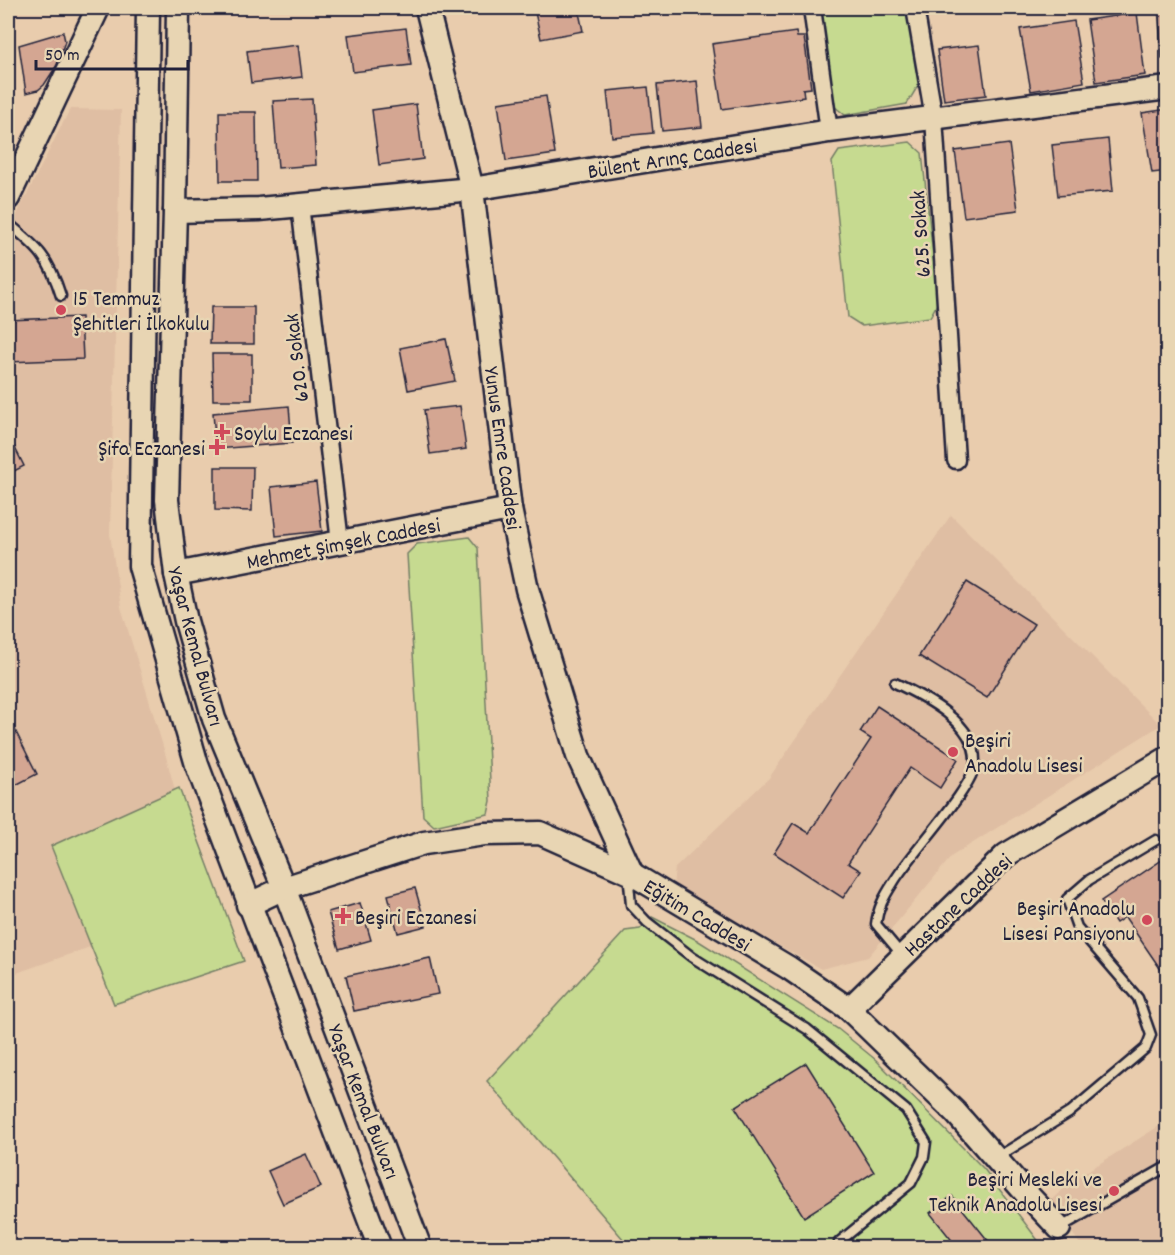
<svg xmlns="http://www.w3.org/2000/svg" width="1175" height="1255" viewBox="0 0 1175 1255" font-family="Dekko,sans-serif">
	<rect width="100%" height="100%" fill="#e9ccad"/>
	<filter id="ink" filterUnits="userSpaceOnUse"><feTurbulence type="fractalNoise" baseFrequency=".0167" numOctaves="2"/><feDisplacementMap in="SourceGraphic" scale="12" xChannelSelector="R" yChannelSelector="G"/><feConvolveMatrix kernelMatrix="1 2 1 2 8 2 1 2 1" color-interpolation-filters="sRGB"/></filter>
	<g filter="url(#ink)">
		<g fill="#dfbea3">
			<polygon points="70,109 121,110 110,534 121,607 165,753 206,906 8,976 8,232"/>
			<polygon points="951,515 1161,725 952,856 868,957 821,969 673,886 675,868 769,778"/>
			<polygon points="1167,1121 1167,1247 1082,1247 1050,1201 1072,1181"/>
		</g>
		<g fill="#c6da90" stroke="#747e66" stroke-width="1.5">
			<polygon points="819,8 909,8 919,84 907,104 845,115 834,106"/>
			<polygon points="910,142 922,153 938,302 930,317 862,326 848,317 832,162 839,151"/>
			<polygon points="469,537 478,548 491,801 488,814 434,826 423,816 407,554 417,544"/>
			<polygon points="179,788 244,961 114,1004 51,846"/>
			<polygon points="652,917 697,940 838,1029 876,1060 984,1169 1043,1247 630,1247 487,1081 625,931 640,929"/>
		</g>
		<g fill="#d4a692" stroke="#22223b" stroke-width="1.5">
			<polygon points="534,8 578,8 583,31 541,39"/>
			<polygon points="1158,8 1168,8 1168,58 1162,59"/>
			<polygon points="1137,13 1145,75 1096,82 1087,20"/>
			<polygon points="1074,21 1084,82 1031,91 1020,29"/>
			<polygon points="406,28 411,65 353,72 348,35"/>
			<polygon points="63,32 65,41 57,65 44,85 38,90 26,93 19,45"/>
			<polygon points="796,32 797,37 804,37 811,88 803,89 804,97 722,109 712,44"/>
			<polygon points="298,45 302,77 251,83 247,51"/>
			<polygon points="979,45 986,95 944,100 937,50"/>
			<polygon points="697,81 702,127 662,131 657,85"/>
			<polygon points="648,87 653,133 612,137 607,91"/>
			<polygon points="546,96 555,154 506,161 498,103"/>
			<polygon points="312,99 316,165 278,168 273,101"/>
			<polygon points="416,104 423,159 379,165 372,110"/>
			<polygon points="1168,109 1168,171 1152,173 1142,113"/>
			<polygon points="219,112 256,112 257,181 220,181"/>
			<polygon points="1108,139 1113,191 1058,196 1052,145"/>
			<polygon points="1009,144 1018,210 964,217 955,151"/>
			<polygon points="211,307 254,307 254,344 210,344"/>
			<polygon points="81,317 83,359 8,362 8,320"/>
			<polygon points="446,339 455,381 408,390 400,348"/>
			<polygon points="212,354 252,354 252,400 213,400"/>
			<polygon points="289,406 292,443 216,449 213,413"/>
			<polygon points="460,406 466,449 430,454 424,410"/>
			<polygon points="8,434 24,466 8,474"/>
			<polygon points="215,467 253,467 252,511 215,510"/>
			<polygon points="316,482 322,531 276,536 271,487"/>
			<polygon points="967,582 1034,624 987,698 919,656"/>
			<polygon points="877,706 958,759 940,788 910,768 848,863 861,871 843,898 774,853 793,823 809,833 871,739 860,732"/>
			<polygon points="8,716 37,774 8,789"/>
			<polygon points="1168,856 1168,980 1125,917 1116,923 1101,901"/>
			<polygon points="415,888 426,926 398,933 388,895"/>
			<polygon points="360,903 371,940 339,949 328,912"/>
			<polygon points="430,958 438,994 354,1011 346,976"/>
			<polygon points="806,1063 874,1172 804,1217 735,1107"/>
			<polygon points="306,1154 321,1187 283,1204 268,1171"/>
			<polygon points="952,1196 994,1248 958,1248 930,1213"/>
		</g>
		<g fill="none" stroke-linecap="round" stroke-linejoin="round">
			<defs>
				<g id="lane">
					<path d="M8,223C38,248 49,257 61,296"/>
					<path d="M895,683C925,697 977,723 975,763C974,788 909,855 893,883C884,897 878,908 876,924L902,955"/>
					<polyline points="632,875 629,883 631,905 647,922 692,957 807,1029 906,1110 926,1142 924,1157 911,1183 839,1242"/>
					<polyline points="996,1158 1069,1113 1146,1048 1151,1035 1138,998 1077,927 1067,899 1089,880 1156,840"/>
					<polyline points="1061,1227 1168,1166"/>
				</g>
				<g id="street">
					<polyline points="812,8 829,131"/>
					<polyline points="915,8 934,118 956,460"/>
					<polyline points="300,205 340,542"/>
				</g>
				<g id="secondary">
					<polyline points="148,8 140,566 197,765 380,1248"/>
					<polyline points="178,8 175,211 167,500 176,574 186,621 214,719 284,888 420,1248"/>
					<polyline points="427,8 472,189 510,509 527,589 578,756 632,874"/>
					<polyline points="8,198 98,8"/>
					<polyline points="175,211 259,209 472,189 829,131 1168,88"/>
					<polyline points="176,574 510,509"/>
					<polyline points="248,905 284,888 424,843 484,834 540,833 632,874 789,968 849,1009 955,1112 1025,1192 1059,1228"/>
					<polyline points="849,1009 1006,855 1168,758"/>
				</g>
			</defs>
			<use href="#lane" stroke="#22223b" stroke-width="13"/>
			<use href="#street" stroke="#22223b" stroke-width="21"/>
			<use href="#secondary" stroke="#22223b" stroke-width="27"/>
			<use href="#lane" stroke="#e8d5b3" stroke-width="8"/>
			<use href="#street" stroke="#e8d5b3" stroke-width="16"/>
			<use href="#secondary" stroke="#e8d5b3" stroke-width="22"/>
		</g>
	</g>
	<g fill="#d1495b" stroke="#e8d5b3" stroke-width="2">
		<circle cx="61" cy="310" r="6"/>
		<path d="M219 423h6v6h6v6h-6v6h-6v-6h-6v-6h6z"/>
		<path d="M214 438h6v6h6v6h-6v6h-6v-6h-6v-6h6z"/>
		<circle cx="953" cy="752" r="6"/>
		<path d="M340 907h6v6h6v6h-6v6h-6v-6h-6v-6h6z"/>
		<circle cx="1147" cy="920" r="6"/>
		<circle cx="1114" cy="1191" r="6"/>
	</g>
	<g text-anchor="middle" stroke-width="5" stroke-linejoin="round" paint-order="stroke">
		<g font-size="22" fill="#22223b" stroke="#e8d5b3">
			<text transform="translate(672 157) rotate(-9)" y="8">Bülent Arınç Caddesi</text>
			<text transform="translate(919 234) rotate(-94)" y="8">625. Sokak</text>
			<text transform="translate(295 358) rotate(-97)" y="8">620. Sokak</text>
			<text transform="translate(504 448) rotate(82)" y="8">Yunus Emre Caddesi</text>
			<text transform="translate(343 542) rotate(-11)" y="8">Mehmet Şimşek Caddesi</text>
			<text transform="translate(197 646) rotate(75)" y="8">Yaşar Kemal Bulvarı</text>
			<text transform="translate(957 904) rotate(-43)" y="8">Hastane Caddesi</text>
			<text transform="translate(698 914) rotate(31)" y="8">Eğitim Caddesi</text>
			<text transform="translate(365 1101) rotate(69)" y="8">Yaşar Kemal Bulvarı</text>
		</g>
		<g font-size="22" fill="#22223b" stroke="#e8d5b3" text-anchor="start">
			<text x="73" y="305">15 Temmuz<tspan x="73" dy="25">Şehitleri İlkokulu</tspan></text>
			<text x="234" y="440">Soylu Eczanesi</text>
			<text x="205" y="455" text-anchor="end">Şifa Eczanesi</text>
			<text x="965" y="747">Beşiri<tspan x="965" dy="25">Anadolu Lisesi</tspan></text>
			<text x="1135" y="915" text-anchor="end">Beşiri Anadolu<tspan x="1135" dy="25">Lisesi Pansiyonu</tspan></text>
			<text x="355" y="924">Beşiri Eczanesi</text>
			<text x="1102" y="1186" text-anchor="end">Beşiri Mesleki ve<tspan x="1102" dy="25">Teknik Anadolu Lisesi</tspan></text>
		</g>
	</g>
	<rect width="1175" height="1255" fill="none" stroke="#e8d5b3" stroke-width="30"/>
	<rect x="15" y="15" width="1145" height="1225" fill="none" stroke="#22223b" stroke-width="2" filter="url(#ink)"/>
	<path d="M36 60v9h152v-9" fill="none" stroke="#22223b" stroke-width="3"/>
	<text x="45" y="60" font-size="18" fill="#22223b" stroke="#e8d5b3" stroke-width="4.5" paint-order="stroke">50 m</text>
</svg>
